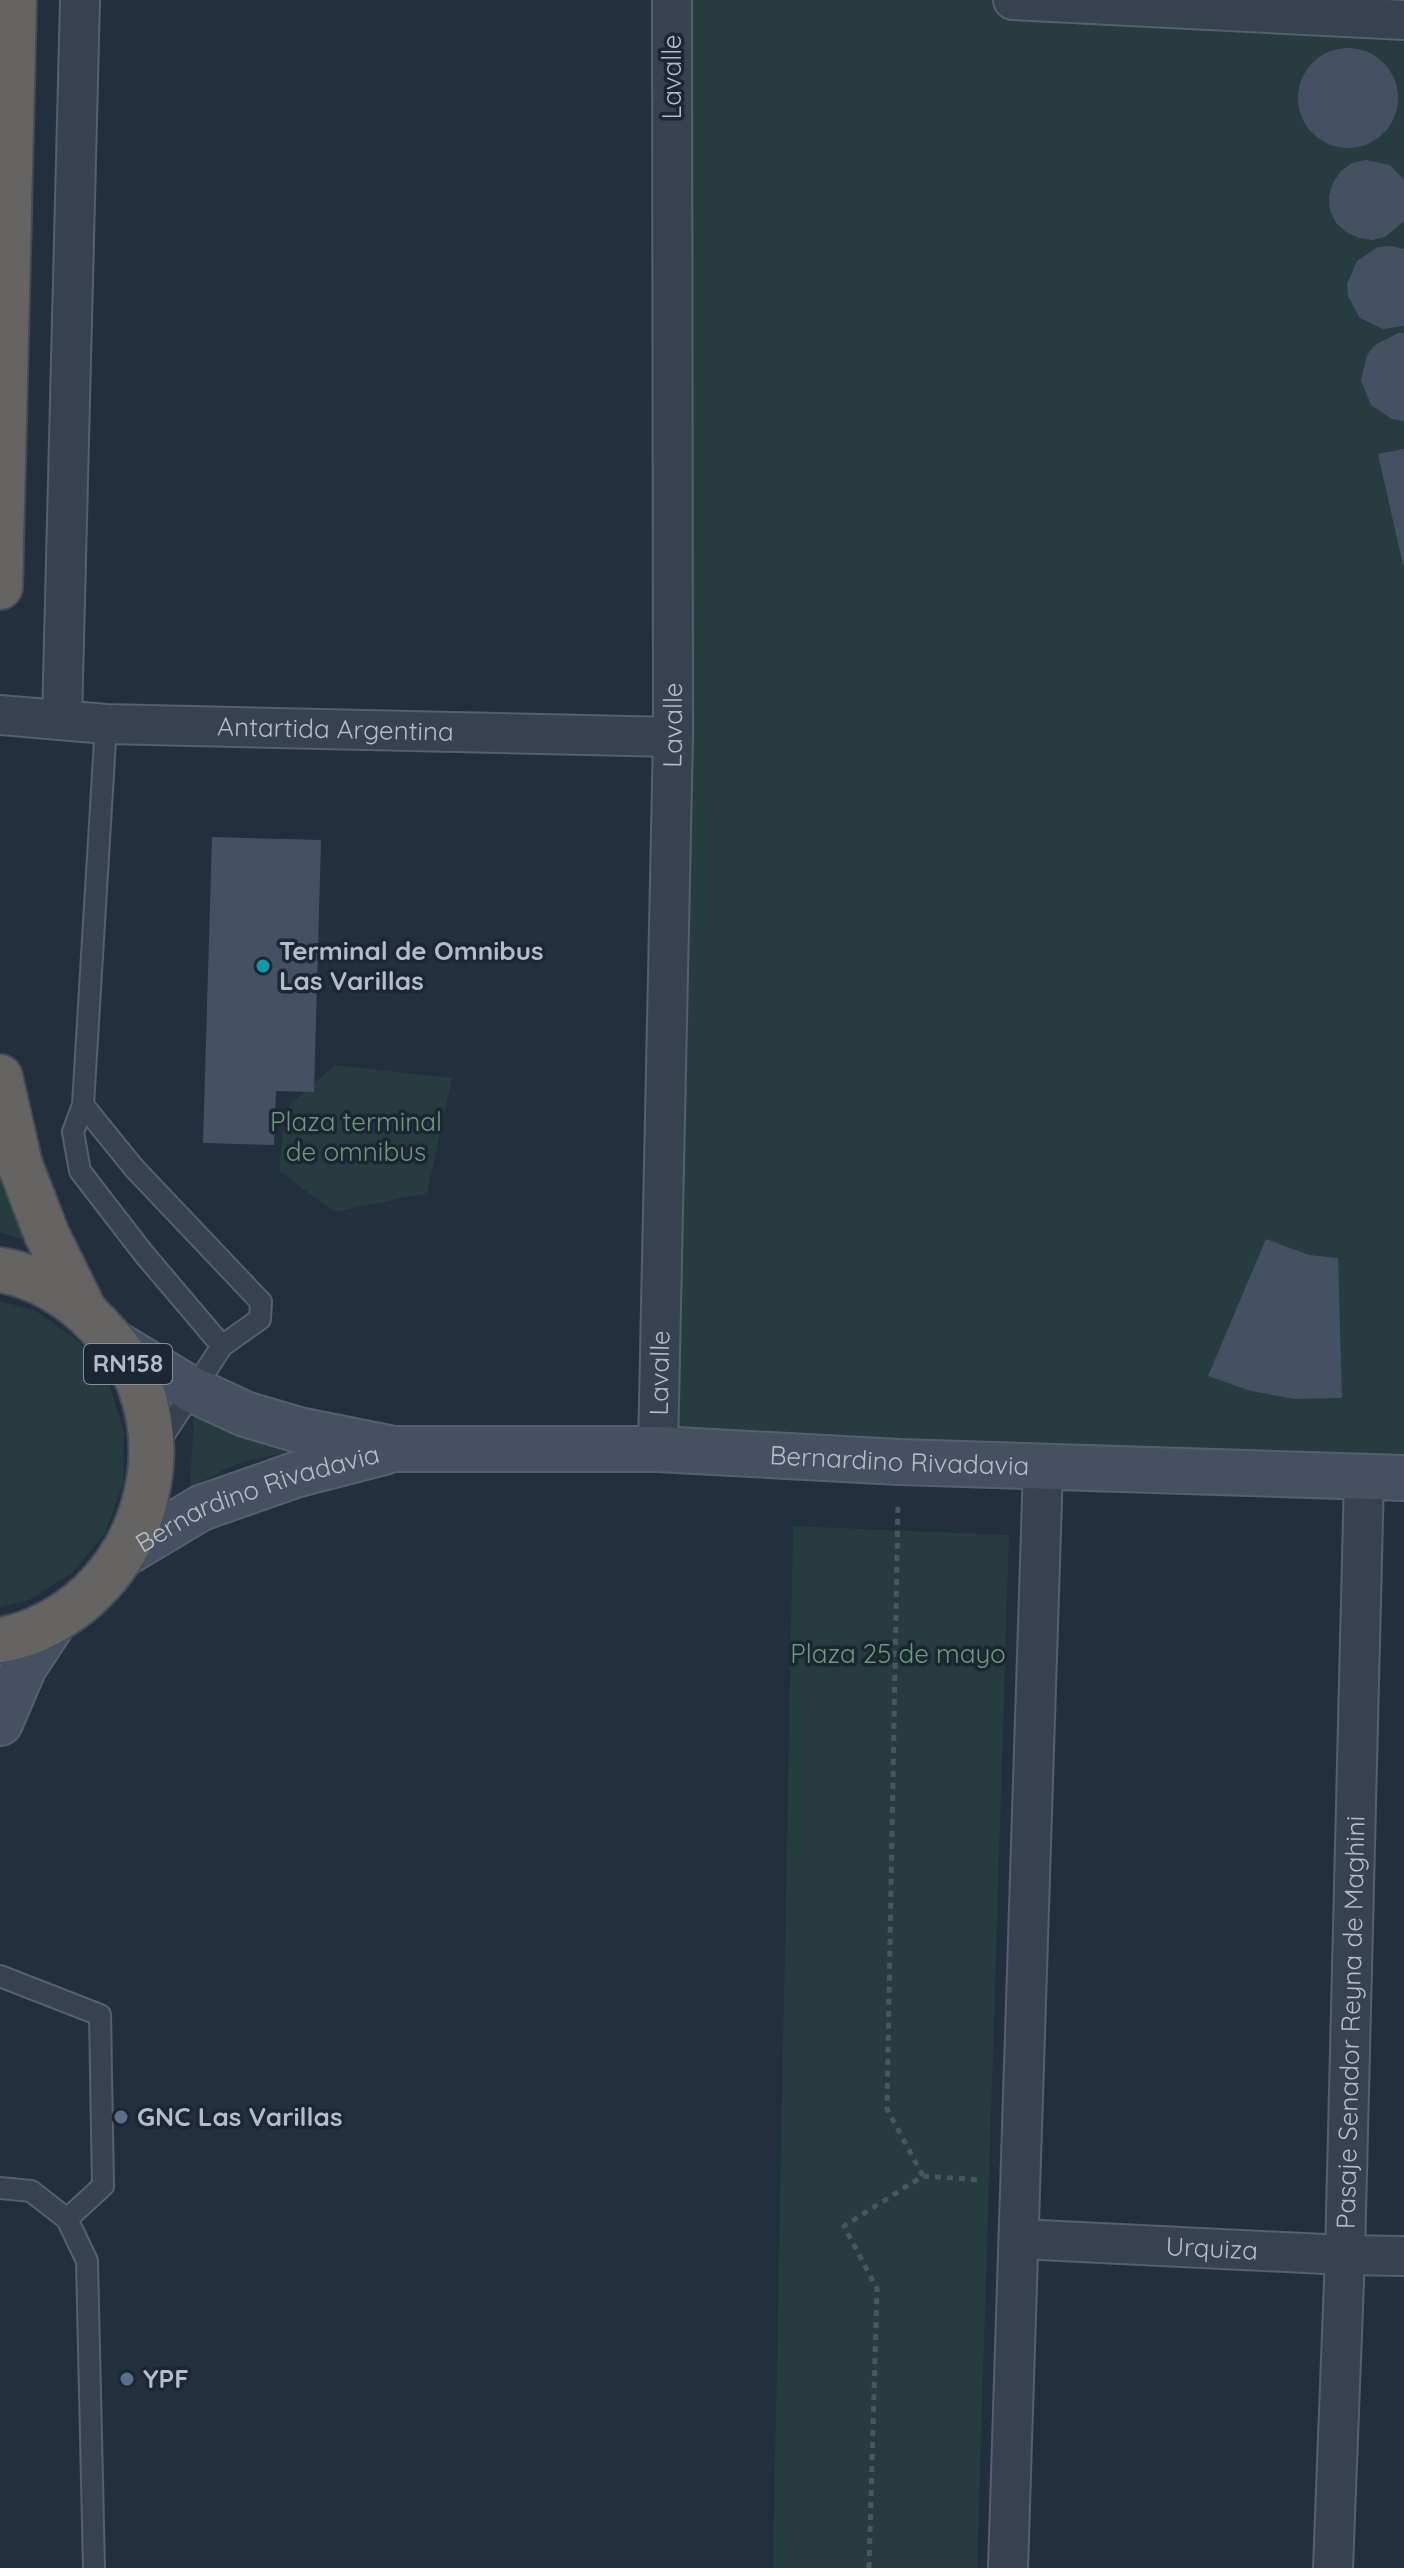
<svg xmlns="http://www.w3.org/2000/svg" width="1404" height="2568" viewBox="0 0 1404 2568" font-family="Quicksand,sans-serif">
	<rect width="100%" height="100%" fill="#242f3e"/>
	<g fill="#263c3f">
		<polygon points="672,0 1404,0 1404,1478 658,1449"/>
		<polygon points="335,1065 452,1078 427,1193 334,1212 279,1171 285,1109"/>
		<polygon points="0,1144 31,1241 0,1233"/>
		<polygon points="0,1301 36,1311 78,1341 109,1383 124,1433 123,1484 105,1533 72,1573 29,1600 0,1607"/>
		<path d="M194,1410L253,1439L294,1453C249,1457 228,1466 190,1489Z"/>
		<polygon points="793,1526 1009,1535 977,2568 773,2568"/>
	</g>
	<g fill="#455162">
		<circle cx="1348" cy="98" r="50"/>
		<polygon points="1366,160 1390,165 1404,180 1404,221 1385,237 1372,240 1359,238 1346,232 1336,223 1330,210 1329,196 1333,183 1341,171 1352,163"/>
		<polygon points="1391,246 1404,249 1404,326 1383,329 1360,318 1348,296 1347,284 1357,261 1378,247"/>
		<polygon points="1398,333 1404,333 1404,421 1392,419 1371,405 1361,380 1367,355 1375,345"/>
		<polygon points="1404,449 1404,565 1403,565 1378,454"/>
		<polygon points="212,837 321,840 314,1092 276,1091 274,1145 203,1143"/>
		<polygon points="1266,1239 1309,1255 1338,1258 1342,1398 1295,1399 1251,1391 1208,1376"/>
	</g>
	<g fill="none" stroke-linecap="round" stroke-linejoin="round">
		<defs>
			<g id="service">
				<polyline points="106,724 83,1105 73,1132 80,1171 144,1254 222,1346"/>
				<polyline points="83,1105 134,1168 261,1302 260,1319 222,1346 158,1444"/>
				<polyline points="0,1976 100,2015 103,2186 67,2219"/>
				<polyline points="0,2188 31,2191 67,2219 87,2261 94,2568"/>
			</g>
			<g id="minor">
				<polyline points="1013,0 1404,20"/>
				<path id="s1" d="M0,715L106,724L673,737"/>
				<polyline points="62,720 80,0"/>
				<path id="s2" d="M658,1449L673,737L672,0"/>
				<path id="s3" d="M1020,2239L1345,2255L1404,2256"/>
				<polyline points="1008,2568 1043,1467"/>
				<path id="s4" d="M1333,2568L1345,2255L1364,1477"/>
			</g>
			<g id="secondary">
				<path id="s5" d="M116,1344L191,1389L245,1414L299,1430L394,1449H658L899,1462L1404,1478"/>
				<path id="s6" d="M124,1554L201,1508L295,1475L384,1452"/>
				<polyline points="0,1723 24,1667 55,1620"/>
			</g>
			<g id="trunk">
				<polyline points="0,587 14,0"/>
				<polyline points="0,1077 20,1165 47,1235 84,1310"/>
				<path d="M0,1270C38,1276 73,1298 99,1326C115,1343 132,1364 140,1386C166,1458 146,1540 91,1593C67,1616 33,1635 0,1640"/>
			</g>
		</defs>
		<use href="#service" stroke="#565f6c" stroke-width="24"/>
		<use href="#minor" stroke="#565f6c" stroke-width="42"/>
		<use href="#secondary" stroke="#565f6c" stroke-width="48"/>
		<use href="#trunk" stroke="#434c59" stroke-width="48"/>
		<g stroke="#44595c" stroke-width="5" stroke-dasharray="6 6" stroke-linecap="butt">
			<polyline points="923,2176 982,2180"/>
			<polyline points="869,2568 877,2289 844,2226 923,2176 887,2109 898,1503"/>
		</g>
		<use href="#service" stroke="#38414e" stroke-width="20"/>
		<use href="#minor" stroke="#38414e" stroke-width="38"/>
		<use href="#secondary" stroke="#465061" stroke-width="44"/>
		<use href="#trunk" stroke="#656462" stroke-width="44"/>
	</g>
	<circle fill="#0f9aa8" stroke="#1d2633" stroke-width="3" cx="263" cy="966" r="8"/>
	<g fill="#5c6f8a" stroke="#1d2633" stroke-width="3">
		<circle cx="121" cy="2117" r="8"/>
		<circle cx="127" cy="2379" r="8"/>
	</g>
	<g text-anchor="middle" stroke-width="7" stroke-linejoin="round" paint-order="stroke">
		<rect fill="#1d2633" stroke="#878f9c" stroke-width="2" x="84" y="1344" width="88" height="40" rx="6"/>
		<g font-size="24" font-weight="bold" fill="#b4bcc9">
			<text x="128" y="1372">RN158</text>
		</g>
		<g font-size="26" fill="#b4bcc9" stroke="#1d2633">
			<text transform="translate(672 77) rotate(-90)" y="9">Lavalle</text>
			<text dy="9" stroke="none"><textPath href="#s2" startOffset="724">Lavalle</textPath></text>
			<text dy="9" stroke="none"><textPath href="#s1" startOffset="336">Antartida Argentina</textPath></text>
			<text dy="9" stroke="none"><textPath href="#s2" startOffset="76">Lavalle</textPath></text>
			<text dy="9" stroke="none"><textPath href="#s5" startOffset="806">Bernardino Rivadavia</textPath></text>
			<text dy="9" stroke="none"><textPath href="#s6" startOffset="146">Bernardino Rivadavia</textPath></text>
			<text dy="9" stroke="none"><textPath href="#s4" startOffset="546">Pasaje Senador Reyna de Maghini</textPath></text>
			<text dy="9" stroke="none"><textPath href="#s3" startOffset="192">Urquiza</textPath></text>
		</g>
		<g font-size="26" font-weight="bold" fill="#b4bcc9" stroke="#1d2633" text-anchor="start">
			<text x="279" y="960">Terminal de Omnibus<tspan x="279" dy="30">Las Varillas</tspan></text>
			<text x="137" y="2126">GNC Las Varillas</text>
			<text x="143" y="2388">YPF</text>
		</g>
		<g font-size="26" fill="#6b9a76" stroke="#1d2633">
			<text x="356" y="1131">Plaza terminal<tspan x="356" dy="30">de omnibus</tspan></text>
			<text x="898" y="1663">Plaza 25 de mayo</text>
		</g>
	</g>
</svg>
